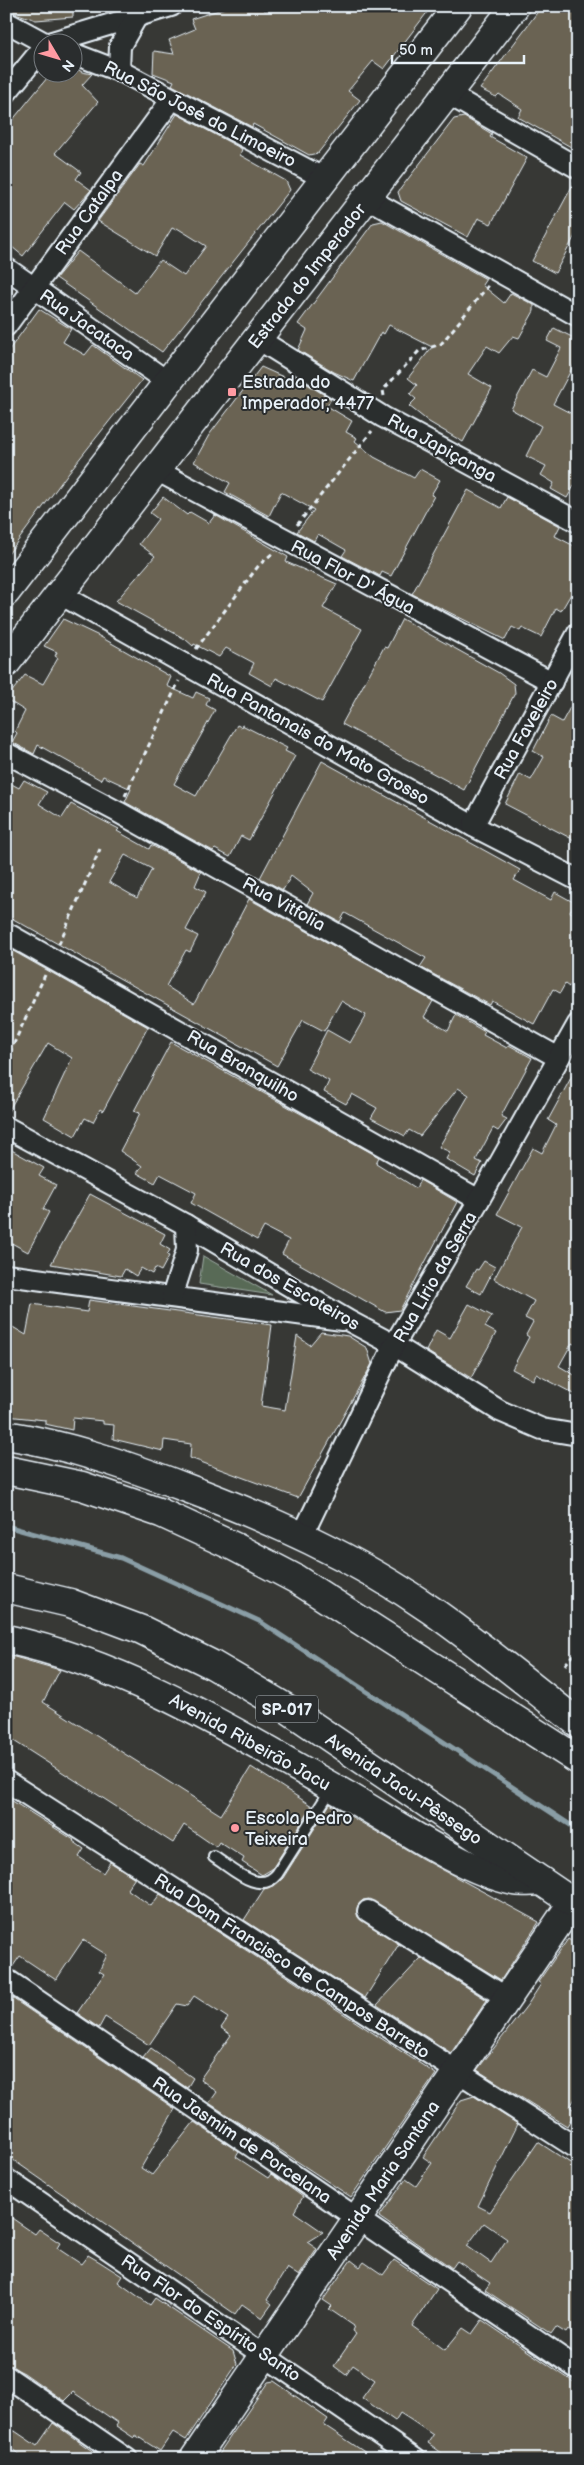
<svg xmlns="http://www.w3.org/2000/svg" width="584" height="2465" viewBox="0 0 584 2465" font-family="'Balsamiq Sans',sans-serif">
	<rect width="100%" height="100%" fill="#373835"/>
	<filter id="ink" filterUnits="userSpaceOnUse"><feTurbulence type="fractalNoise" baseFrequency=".02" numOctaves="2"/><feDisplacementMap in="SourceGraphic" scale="10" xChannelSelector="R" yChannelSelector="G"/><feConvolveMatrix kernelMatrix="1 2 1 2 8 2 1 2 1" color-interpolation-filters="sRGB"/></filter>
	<g filter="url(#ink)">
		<polygon fill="#596b56" stroke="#a0aea7" points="203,1256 272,1295 199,1284"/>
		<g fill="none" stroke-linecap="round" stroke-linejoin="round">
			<polyline stroke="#8a9ea6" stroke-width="5" points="6,1526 121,1558 259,1621 578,1830"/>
		</g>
		<g fill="#6a6352" stroke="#e8f1f8" fill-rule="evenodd">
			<polygon points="6,6 73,6 73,17 36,20 6,10"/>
			<polygon points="231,6 263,6 265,11 282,6 432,6 384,69 373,61 348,91 360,100 318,153 309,155 253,124 252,127 172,85 174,81 153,73 154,51 174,54 169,40 195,29 191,19"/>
			<polygon points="542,6 578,6 578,151 518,117 522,109 499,94 496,97 480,89"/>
			<polygon points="72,66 82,72 92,74 82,85 98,102 55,153 81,172 76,179 91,190 74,209 65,202 23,256 6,242 6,128 52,72 72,72"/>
			<polygon points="177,114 242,149 240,155 286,181 290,190 162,352 56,278 78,251 135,293 160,260 184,276 206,246 177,228 176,230 172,228 155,256 98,221 140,164 144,166"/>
			<polygon points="464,117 492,134 490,137 527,158 491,224 478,218 468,237 401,201 398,192 454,119"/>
			<polygon points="576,179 578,180 578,230 555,273 532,261"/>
			<polygon points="382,221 486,279 482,285 504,303 511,293 534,305 534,311 519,338 513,336 499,353 487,346 468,374 492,388 463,442 429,422 409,406 416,399 410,394 417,385 408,378 432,347 389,325 384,334 381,332 354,381 334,372 298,350 307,330 298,324 373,223"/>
			<polygon points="39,309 71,329 63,342 85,355 93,345 142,380 69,472 6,557 6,354"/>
			<polygon points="554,328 578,340 578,357 553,404 578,417 578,479 567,498 551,489 554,483 541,475 546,466 526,456 541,426 511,409 532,370 546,377 561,348 547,341"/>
			<polygon points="261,367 288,379 291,374 331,399 327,406 352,421 346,432 357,438 355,441 374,457 414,478 420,469 440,480 431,495 434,496 391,576 382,572 380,576 342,556 346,550 318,534 314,541 297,532 314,510 281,492 269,516 225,492 230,483 194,462 209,435"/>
			<polygon points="468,490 501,508 507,497 560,526 555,536 578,548 578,582 561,611 556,608 541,637 522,628 520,631 512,627 505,640 412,594"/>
			<polygon points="163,497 187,515 190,512 209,523 215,515 288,557 286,562 337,584 323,608 362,629 322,702 276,678 272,686 249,673 254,663 226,648 219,657 194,644 193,646 185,639 116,601 155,556 139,544 158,519 150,513"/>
			<polygon points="63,619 99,636 171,677 167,686 193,698 196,692 209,698 206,705 215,710 174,784 196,796 237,725 241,727 242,725 287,748 285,751 295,756 249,840 241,836 230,857 215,849 213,851 125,802 131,789 103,776 101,780 38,745 34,754 12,742 17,733 15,731 25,711 6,699 25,675 43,684 58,658 55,656 57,652 44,646"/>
			<polygon points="402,619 499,673 514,684 515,693 464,790 342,724 384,647 387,648"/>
			<polygon points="578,693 578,842 505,804 520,774 531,780 544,757 533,751 551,716 562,722"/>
			<polygon points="322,761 520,870 514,880 551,900 555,892 575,903 570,912 578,916 578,926 571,940 578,944 578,971 569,987 565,984 560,993 553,989 534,1024 492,1001 490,1005 420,967 426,958 345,913 340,922 307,904 313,893 291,876 283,890 260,878"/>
			<path d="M24,780L47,792L39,804L62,818L71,804L119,829L117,831L149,849L151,845L201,872L195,886L206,892L186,930L198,936L190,952L186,950L166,986L194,1004L249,899L433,1001L424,1017L448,1031L456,1015L485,1032L483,1035L507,1048L509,1045L532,1058L501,1116L507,1119L498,1131L493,1128L476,1160L482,1163L475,1176L446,1159L450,1152L439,1147L469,1095L458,1088L420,1136L409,1130L405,1136L371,1118L377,1108L352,1094L346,1104L324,1092L329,1081L307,1069L327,1030L350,1043L366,1015L341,1001L324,1031L303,1020L277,1066L6,915V781L19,788ZM125,855L152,869L137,898L109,882Z"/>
			<polygon points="6,947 148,1027 103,1111 100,1109 93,1122 85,1118 75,1136 44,1118 72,1058 48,1043 6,1115"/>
			<polygon points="171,1042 379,1157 376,1163 416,1188 420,1180 457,1202 400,1310 385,1312 282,1254 289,1240 264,1227 257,1240 191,1203 196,1193 160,1174 155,1183 137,1173 142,1166 120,1151 140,1113 134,1111"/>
			<polygon points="578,1065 578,1223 572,1235 578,1238 578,1346 572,1343 559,1366 578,1377 578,1396 536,1374 533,1380 512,1369 529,1337 526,1335 533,1322 525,1318 534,1301 494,1279 522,1227 497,1214 533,1148 542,1153 556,1125 548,1120"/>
			<polygon points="6,1147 44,1168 39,1176 56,1185 43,1209 49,1212 28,1252 6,1240"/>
			<polygon points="90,1194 165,1234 160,1244 170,1250 167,1255 169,1256 161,1271 155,1268 152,1274 141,1268 136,1276 125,1269 121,1276 51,1264"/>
			<polygon points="484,1261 495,1267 481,1294 466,1286 476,1269 478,1270"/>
			<polygon points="89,1300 272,1325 261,1406 285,1410 297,1336 310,1345 321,1332 348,1336 367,1348 372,1364 298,1498 190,1458 191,1444 164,1440 163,1451 113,1439 114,1425 103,1424 103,1421 73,1418 72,1430 45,1424 45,1420 6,1416 6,1323 26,1335 32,1304 87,1312"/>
			<polygon points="469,1304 492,1316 485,1327 496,1333 471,1378 426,1351 436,1330 450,1338"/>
			<polygon points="11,1656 60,1670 43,1702 221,1815 251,1767 312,1806 272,1869 262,1875 242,1862 244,1858 219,1842 216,1847 184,1825 173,1843 6,1736 6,1664"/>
			<polygon points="6,1797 74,1840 73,1841 84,1849 79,1857 103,1873 110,1862 135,1878 127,1889 151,1906 160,1894 436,2074 351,2197 209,2103 217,2092 200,2079 231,2035 221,2028 228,2018 194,1996 187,2006 177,2004 149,2045 105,2017 99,2028 77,2013 104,1974 99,1971 107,1955 83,1940 56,1980 20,1956 11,1969 6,1967"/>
			<polygon points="330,1804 421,1858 539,1922 501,1980 369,1899 363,1900 358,1905 358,1917 399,1944 365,1998 244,1920 264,1889 274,1886 283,1878"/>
			<polygon points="568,1939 578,1945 578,2093 570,2107 576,2111 567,2126 477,2070 528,2004 541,1984 538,1982"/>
			<polygon points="421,1958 487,2000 451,2053 377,2005"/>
			<polygon points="6,1994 175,2109 141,2168 152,2175 194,2122 239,2152 236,2157 268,2178 271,2174 303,2197 294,2212 323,2232 307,2242 317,2249 299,2276 287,2268 267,2300 272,2304 262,2318 242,2304 235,2314 6,2155"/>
			<polygon points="151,2048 193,2078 187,2088 143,2058"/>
			<path d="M474,2096L518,2124L478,2206L490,2212L538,2142L578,2168V2336L568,2330L566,2333L556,2327L551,2334L485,2290L490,2283L457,2261L452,2268L379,2217L406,2179L416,2186L432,2163L423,2157L461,2100ZM484,2223L507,2239L491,2263L467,2246Z"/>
			<polygon points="6,2214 35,2234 39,2229 60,2243 57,2248 81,2264 88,2255 100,2262 122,2276 118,2282 150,2305 155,2298 233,2351 237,2364 186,2440 173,2432 160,2451 135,2435 134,2438 116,2426 118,2423 73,2392 64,2401 24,2373 6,2364"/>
			<polygon points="351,2260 360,2267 364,2262 383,2275 394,2260 437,2289 412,2326 445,2350 463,2328 472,2334 482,2320 578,2385 578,2459 450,2459 428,2443 433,2435 411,2420 400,2413 395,2421 362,2398 375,2380 353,2365 346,2375 334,2366 356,2334 352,2331 354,2326 329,2309 332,2306 323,2300"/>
			<polygon points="274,2381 328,2419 324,2425 375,2459 215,2459 268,2382"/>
			<polygon points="53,2423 85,2446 104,2459 26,2459 6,2445 6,2425 37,2446"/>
		</g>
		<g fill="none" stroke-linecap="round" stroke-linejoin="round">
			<defs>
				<path id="lane" d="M214,1857C232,1868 259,1896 277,1874L332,1788"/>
				<g id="street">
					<polyline points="6,22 43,42"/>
					<polyline points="52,42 171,6"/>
					<polyline points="72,53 124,73 325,179"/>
					<polyline points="119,71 120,46 137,16"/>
					<polyline points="6,93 42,49"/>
					<polyline points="448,94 578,168"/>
					<polyline points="367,198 578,316"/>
					<polyline points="6,268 168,382"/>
					<polyline points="6,326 172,99"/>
					<polyline points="258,339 383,417 578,522"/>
					<polyline points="156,470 552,682"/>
					<polyline points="60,594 473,826 578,880"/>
					<polyline points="6,753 118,812 559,1058"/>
					<polyline points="473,826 578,633"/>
					<polyline points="6,933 479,1200"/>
					<polyline points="6,1127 186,1225 349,1321 394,1345 500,1411 542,1429 578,1435"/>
					<polyline points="6,1275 342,1320"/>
					<polyline points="172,1297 187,1250 186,1225"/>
					<polyline points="302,1536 394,1345 479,1200 578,1024"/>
					<polyline points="6,1781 578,2149"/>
					<polyline points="368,1911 507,1998"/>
					<polyline points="6,1979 578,2369"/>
					<polyline points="6,2179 415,2459"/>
					<polyline points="6,2376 127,2459"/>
				</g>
				<g id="secondary">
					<polyline points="6,592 458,6"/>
					<polyline points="6,663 515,6"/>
					<path d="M6,1435C68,1445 126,1465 184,1487C270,1519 355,1557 431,1610C481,1645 529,1685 578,1723"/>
					<path d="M6,1639C129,1665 238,1734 346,1795C394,1822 461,1870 514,1881C523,1883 532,1881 541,1881"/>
					<polyline points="194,2459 572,1903"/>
				</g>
				<g id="highway">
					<polyline points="6,1470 82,1486 161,1513 235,1547 296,1579 578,1760"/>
					<polyline points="6,1588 70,1603 142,1630 213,1665 288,1709 578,1906"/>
				</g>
			</defs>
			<use href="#lane" stroke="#e8f1f8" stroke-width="14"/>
			<use href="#street" stroke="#e8f1f8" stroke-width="24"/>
			<use href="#secondary" stroke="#e8f1f8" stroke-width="31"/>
			<use href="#highway" stroke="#e8f1f8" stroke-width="31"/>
			<g stroke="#e8f1f8" stroke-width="3" stroke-dasharray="5 4" stroke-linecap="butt">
				<polyline points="384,396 383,390 419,351 441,344 488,286"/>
				<polyline points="297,525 372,431"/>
				<polyline points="196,649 259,565 273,553"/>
				<polyline points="125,796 179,681"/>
				<polyline points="59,944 100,849"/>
				<polyline points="6,1061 45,975"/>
				<polyline points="565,1665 578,1648"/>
			</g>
			<use href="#lane" stroke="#2a2d2e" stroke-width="10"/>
			<use href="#street" stroke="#2a2d2e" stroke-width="20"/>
			<use href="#secondary" stroke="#2a2d2e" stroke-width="28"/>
			<use href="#highway" stroke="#2a2d2e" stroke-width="28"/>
		</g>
	</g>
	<g fill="#ff9aa2" stroke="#2a2d2e" stroke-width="2">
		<rect x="227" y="387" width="10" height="10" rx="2.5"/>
		<circle cx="235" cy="1828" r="5"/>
	</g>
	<g text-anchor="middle" stroke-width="4" stroke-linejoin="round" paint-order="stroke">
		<rect fill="#2a2d2e" stroke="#afb6bb" stroke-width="1" x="256" y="1695.5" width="62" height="27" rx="4"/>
		<g font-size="16" font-weight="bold" fill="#e8f1f8">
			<text x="287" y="1715">SP-017</text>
		</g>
		<g font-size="18" fill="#e8f1f8" stroke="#2a2d2e">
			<text transform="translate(200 114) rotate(27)" y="6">Rua São José do Limoeiro</text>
			<text transform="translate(89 212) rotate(-54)" y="6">Rua Catalpa</text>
			<text transform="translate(307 276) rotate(-52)" y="6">Estrada do Imperador</text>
			<text transform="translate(87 325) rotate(35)" y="6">Rua Jacataca</text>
			<text transform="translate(442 448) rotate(29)" y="6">Rua Japiçanga</text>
			<text transform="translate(353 577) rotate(28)" y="6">Rua Flor D' Água</text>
			<text transform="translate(526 729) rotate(-61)" y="6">Rua Faveleiro</text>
			<text transform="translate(318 739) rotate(29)" y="6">Rua Pantanais do Mato Grosso</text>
			<text transform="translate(284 904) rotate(29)" y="6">Rua Vitfolia</text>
			<text transform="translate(243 1066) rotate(30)" y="6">Rua Branquilho</text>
			<text transform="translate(435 1277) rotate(-60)" y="6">Rua Lírio da Serra</text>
			<text transform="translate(290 1286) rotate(30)" y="6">Rua dos Escoteiros</text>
			<text transform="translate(250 1742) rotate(29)" y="6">Avenida Ribeirão Jacu</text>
			<text transform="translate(404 1789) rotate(34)" y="6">Avenida Jacu-Pêssego</text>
			<text transform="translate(292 1966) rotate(33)" y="6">Rua Dom Francisco de Campos Barreto</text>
			<text transform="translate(242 2140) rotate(34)" y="6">Rua Jasmim de Porcelana</text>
			<text transform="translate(383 2180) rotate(-56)" y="6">Avenida Maria Santana</text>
			<text transform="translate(211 2318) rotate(34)" y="6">Rua Flor do Espírito Santo</text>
		</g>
		<g font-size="18" fill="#e8f1f8" stroke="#2a2d2e" text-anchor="start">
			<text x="242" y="388">Estrada do<tspan x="242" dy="21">Imperador, 4477</tspan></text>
			<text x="245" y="1824">Escola Pedro<tspan x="245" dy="21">Teixeira</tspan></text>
		</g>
	</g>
	<rect width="584" height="2465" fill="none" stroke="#2a2d2e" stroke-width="25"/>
	<rect x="12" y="12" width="559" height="2440" fill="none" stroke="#e8f1f8" stroke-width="2" filter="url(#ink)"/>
	<g transform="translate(58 58) rotate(128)"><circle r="24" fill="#2a2d2e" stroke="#767b7f"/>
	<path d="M0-4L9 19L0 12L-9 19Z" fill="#ff9aa2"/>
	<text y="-8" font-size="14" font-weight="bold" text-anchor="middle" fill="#e8f1f8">N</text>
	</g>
	<path d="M392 55v8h132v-8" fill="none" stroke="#e8f1f8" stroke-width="2.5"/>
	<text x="399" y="55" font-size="15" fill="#e8f1f8" stroke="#2a2d2e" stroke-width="4" paint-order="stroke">50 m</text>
</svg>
